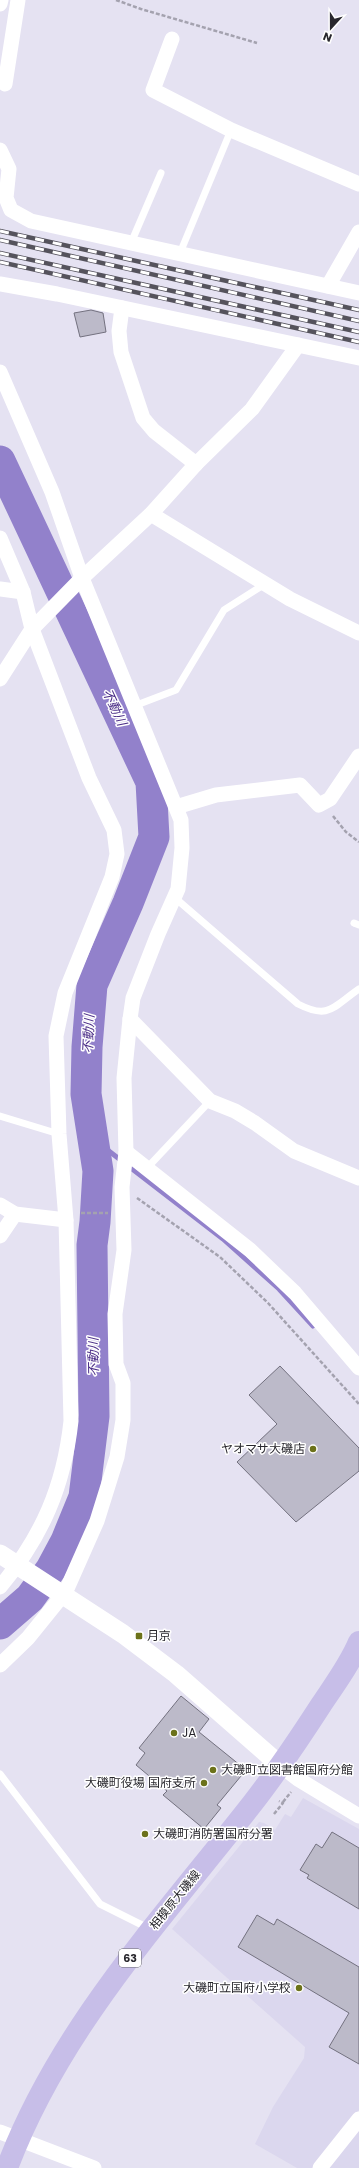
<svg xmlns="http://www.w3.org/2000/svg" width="359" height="2168" viewBox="0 0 359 2168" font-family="Poppins,'Noto Sans JP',sans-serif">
	<rect width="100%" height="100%" fill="#e5e2f2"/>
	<g fill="#dbd7ee">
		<polygon points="303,1798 359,1829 359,2110 315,2168 297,2168 255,2144 273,2107 304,2058 305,2047 172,1929 259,1822 264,1823 275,1830 285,1814 291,1817"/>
		<polygon points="359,2127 359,2168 327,2168"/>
	</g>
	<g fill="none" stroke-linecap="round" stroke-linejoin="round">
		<polyline stroke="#9281cb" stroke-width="5" points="92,1138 223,1239 279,1289 313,1326"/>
		<polyline stroke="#9281cb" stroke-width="31" points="0,461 151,782 154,837 128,903 92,985 87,1047 86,1094 98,1171 95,1222 92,1245 94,1416 84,1497 66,1541 51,1569 30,1598 0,1624"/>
	</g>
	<g fill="#bcbac9" stroke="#73717f">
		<polygon points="91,310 103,313 106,332 80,337 74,313"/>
		<polygon points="280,1366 359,1448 359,1471 296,1522 237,1462 277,1424 249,1395"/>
		<polygon points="181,1696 209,1719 199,1732 246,1770 217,1805 221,1808 204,1829 163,1795 167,1791 136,1765 145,1753 139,1748"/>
		<polygon points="332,1832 359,1848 359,1909 307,1878 309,1875 300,1870 316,1844 322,1848"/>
		<polygon points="257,1915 274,1925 277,1919 359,1967 359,2064 329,2047 349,2013 238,1947"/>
	</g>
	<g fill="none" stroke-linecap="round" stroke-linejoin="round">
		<g stroke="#a4a2af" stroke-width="2.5" stroke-dasharray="4 2" stroke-linecap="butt">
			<polyline points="116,0 141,9 257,43"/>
			<polyline points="333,816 346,832 359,842"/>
			<polyline points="137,1198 220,1257 268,1303 359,1404"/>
			<polyline points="81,1213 108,1213"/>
			<polyline points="283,1802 291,1792"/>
			<polyline points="274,1814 283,1803 279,1801"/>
		</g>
		<g stroke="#fff" stroke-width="7">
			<polyline points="131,243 161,173"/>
			<polyline points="180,253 231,130"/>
			<polyline points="134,706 176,690 224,610 265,584"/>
			<path d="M174,897L298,1004C329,1020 333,1007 359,989"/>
			<polyline points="354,923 359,925"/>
			<polyline points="0,1116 59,1134"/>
			<polyline points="147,1168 210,1101"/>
			<polyline points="0,1774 100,1904 150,1929"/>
		</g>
		<g stroke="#fff" stroke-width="15">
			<polyline points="0,4 1,0"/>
			<polyline points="172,39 153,90 231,130 359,184"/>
			<polyline points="5,84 18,0"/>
			<polyline points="0,150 9,169 6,198 11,210 31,221 359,293"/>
			<polyline points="0,284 57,294 359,358"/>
			<polyline points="328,286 359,232"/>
			<polyline points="122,308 119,331 121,352 143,418 154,431 196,464"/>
			<polyline points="0,372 52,492 82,578 181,820 182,848 178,889 158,934 133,998 130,1019 210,1101 235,1111 255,1123 294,1151 359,1178"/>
			<polyline points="151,514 290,599 359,633"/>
			<path d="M0,538L23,592L32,629L89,778L114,830L117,854L112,877L65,993L56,1036L59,1134L66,1220L71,1421C64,1486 42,1537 0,1587"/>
			<polyline points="0,589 23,592"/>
			<polyline points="0,679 32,629 82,578 151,514 196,464 252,409 298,345"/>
			<polyline points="176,807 216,795 300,785 319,805 330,799 359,756"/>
			<polyline points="126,1152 124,1078 130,1019"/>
			<polyline points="0,1205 15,1214 66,1220"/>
			<polyline points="0,1236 15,1214"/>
			<polyline points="0,1665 28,1638 66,1591 97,1521 117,1457 123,1420 123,1383 116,1364 115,1314 124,1250 122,1187 126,1152 250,1250 295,1293 359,1368"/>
			<polyline points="281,1766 298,1779 359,1816"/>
			<polyline points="0,2132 94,2168"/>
			<polyline points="320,2168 359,2119"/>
		</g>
		<polyline stroke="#fff" stroke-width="19" points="0,1554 123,1634 176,1674 281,1766"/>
		<path stroke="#c7bee8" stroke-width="22" d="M7,2168C59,2029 162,1919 252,1804C277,1772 299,1739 321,1705C335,1684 350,1664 359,1642"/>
		<defs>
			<g id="rail">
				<polyline points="0,231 359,310"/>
				<polyline points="0,240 359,321"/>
				<polyline points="0,253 359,332"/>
				<polyline points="0,262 359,342"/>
			</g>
		</defs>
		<use href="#rail" stroke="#55535c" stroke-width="4.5"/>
		<use href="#rail" stroke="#fff" stroke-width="3" stroke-dasharray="9" stroke-linecap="butt"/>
	</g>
	<g fill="#6c721a" stroke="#fff" stroke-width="1.5">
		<circle cx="313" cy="1449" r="4"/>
		<rect x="135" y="1632" width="8" height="8" rx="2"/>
		<circle cx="174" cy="1733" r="4"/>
		<circle cx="213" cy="1770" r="4"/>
		<circle cx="204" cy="1783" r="4"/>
		<circle cx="145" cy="1834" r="4"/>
		<circle cx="299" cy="1988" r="4"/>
	</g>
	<g text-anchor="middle" stroke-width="3" stroke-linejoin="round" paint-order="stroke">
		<rect fill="#fff" stroke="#68686c" stroke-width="1" x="119" y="1949" width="22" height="18" rx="3"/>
		<g font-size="11" font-weight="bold" fill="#28272d">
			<text x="130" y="1962">63</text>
		</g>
		<g font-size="12" fill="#28272d" stroke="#fff" text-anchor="start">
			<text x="305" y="1453" text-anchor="end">ヤオマサ大磯店</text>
			<text x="147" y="1640">月京</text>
			<text x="182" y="1737">JA</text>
			<text x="221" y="1774">大磯町立図書館国府分館</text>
			<text x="196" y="1787" text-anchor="end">大磯町役場 国府支所</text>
			<text x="153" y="1838">大磯町消防署国府分署</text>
			<text x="291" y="1992" text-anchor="end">大磯町立国府小学校</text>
		</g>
		<g font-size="12" fill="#28272d" stroke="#fff">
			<text transform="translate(175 1900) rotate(-51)" y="4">相模原大磯線</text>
		</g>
		<g font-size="13" font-style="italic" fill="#4c2f88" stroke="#fff">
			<text transform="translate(115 707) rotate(65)" y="5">不動川</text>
			<text transform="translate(88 1034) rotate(-87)" y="5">不動川</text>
			<text transform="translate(93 1357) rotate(-91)" y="5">不動川</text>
		</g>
	</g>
	<g transform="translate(331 28) rotate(201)" stroke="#ffffff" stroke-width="3" paint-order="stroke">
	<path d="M0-3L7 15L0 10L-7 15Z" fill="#28272d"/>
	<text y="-6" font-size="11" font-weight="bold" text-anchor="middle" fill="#28272d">N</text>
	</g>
</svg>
